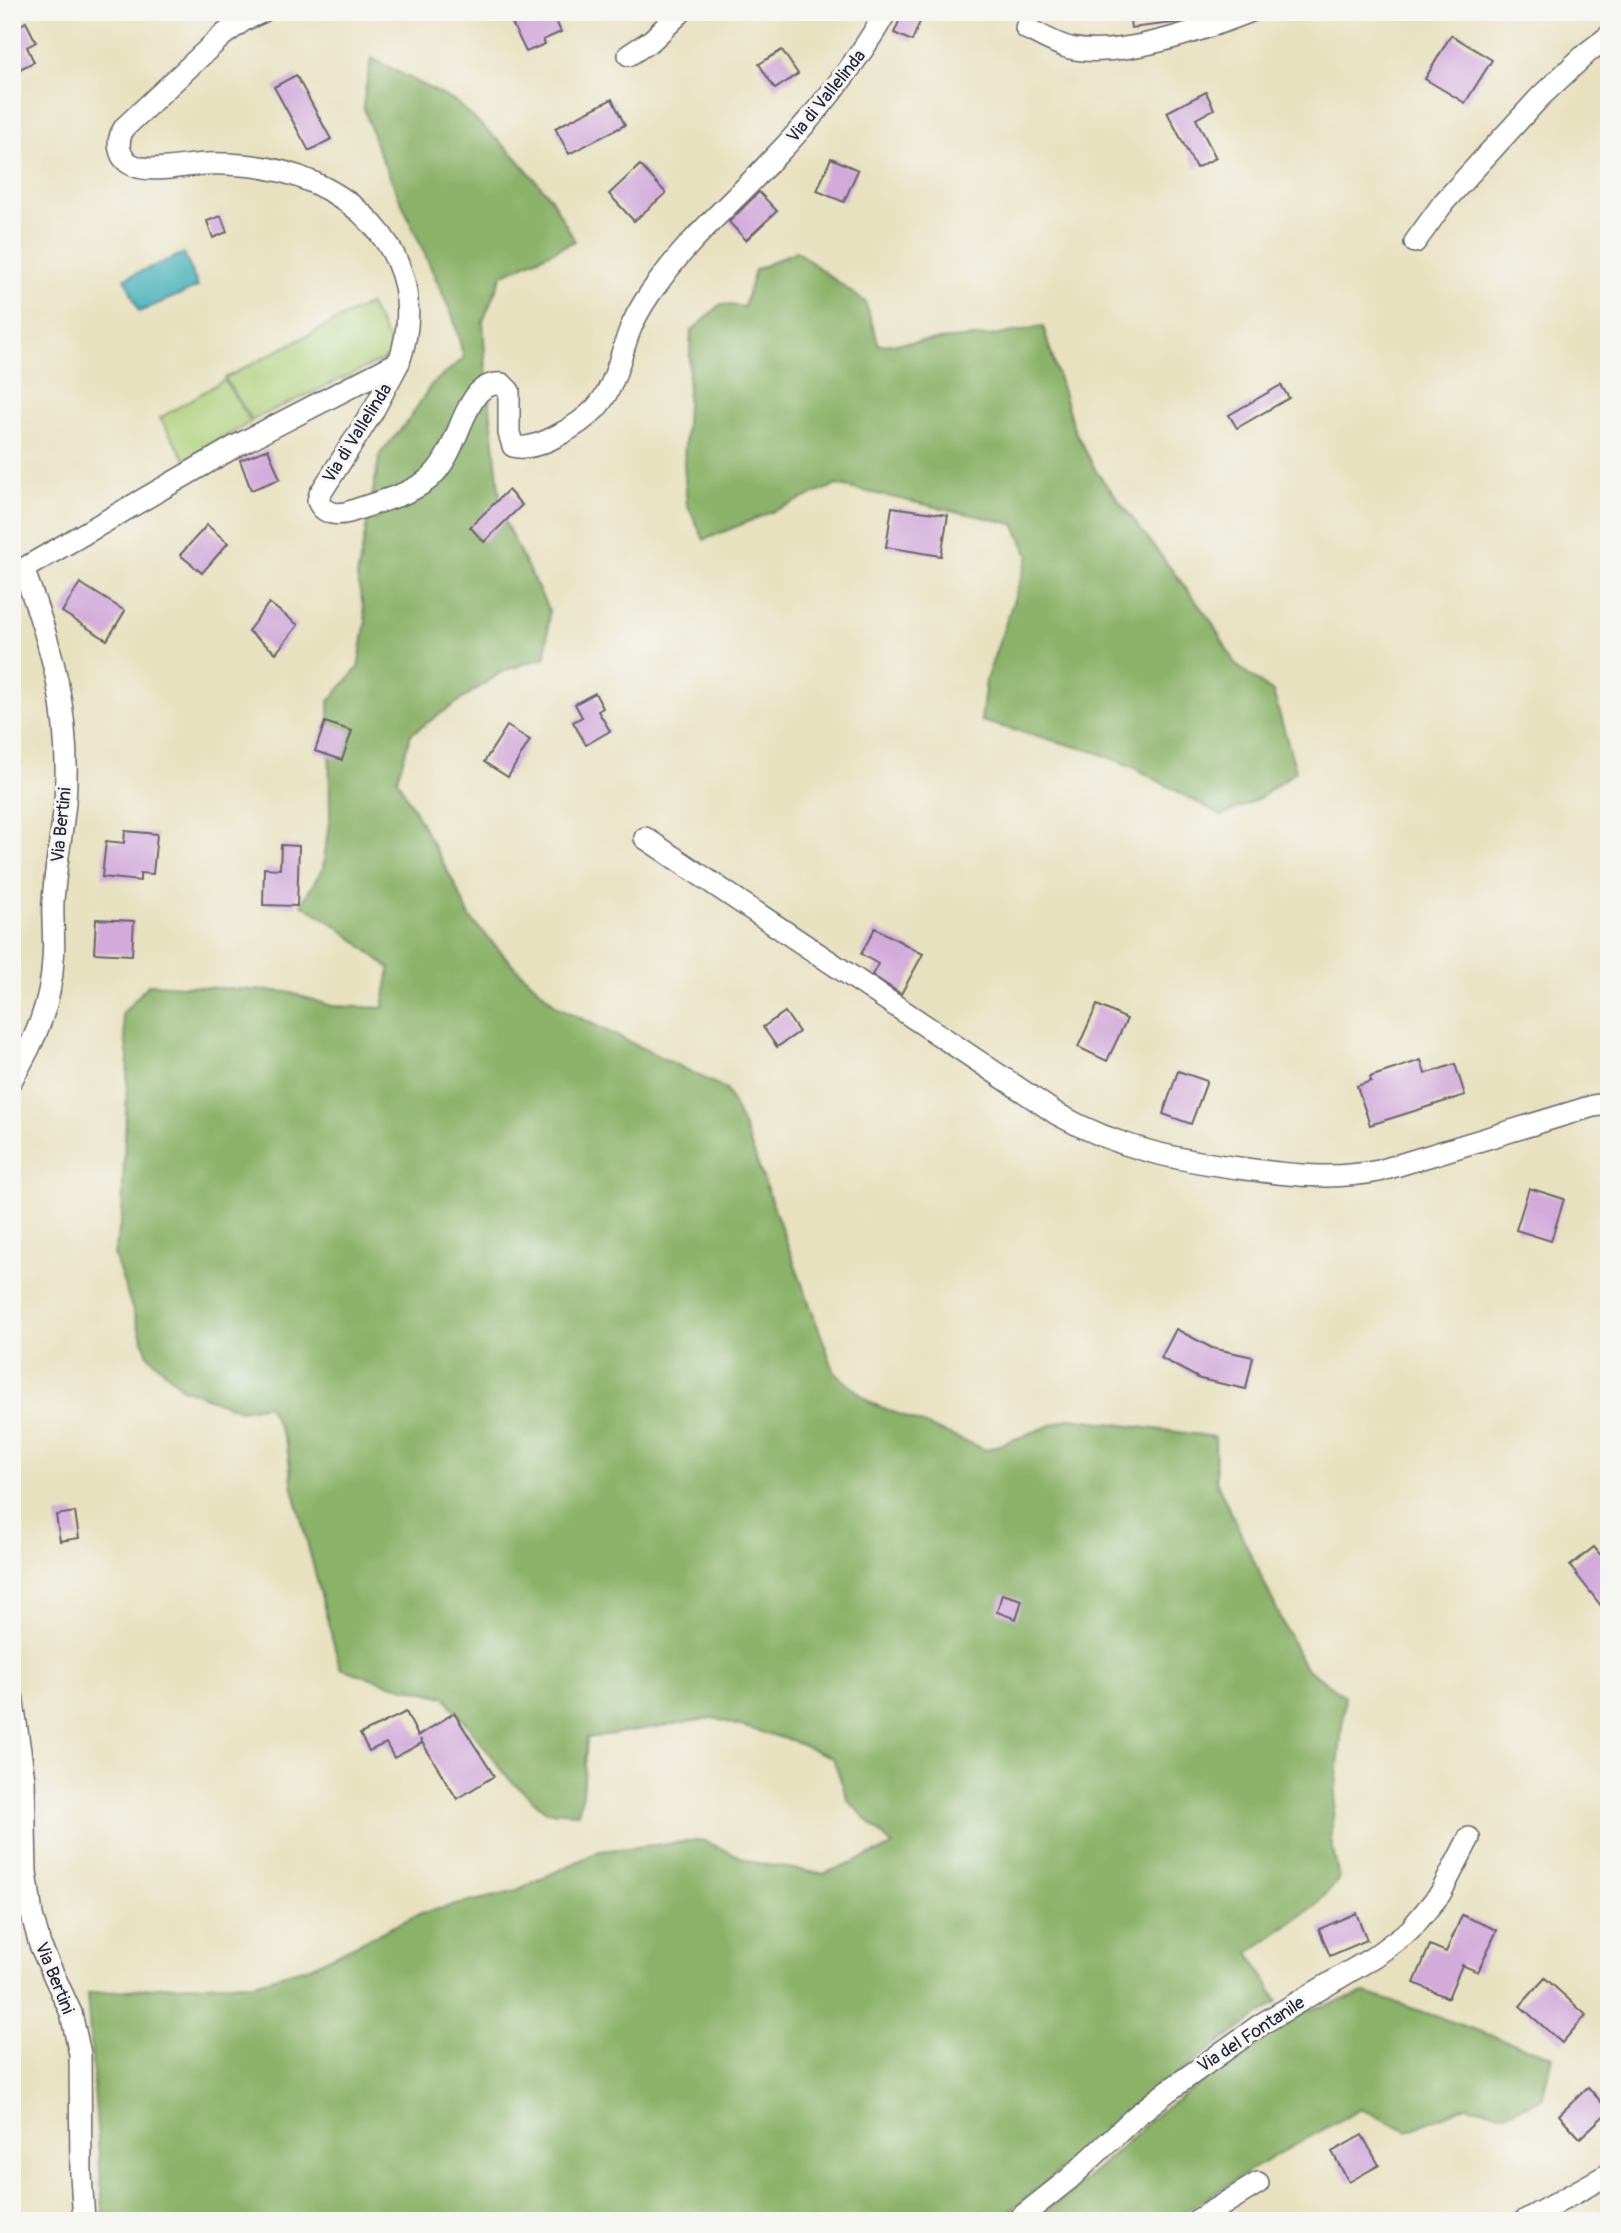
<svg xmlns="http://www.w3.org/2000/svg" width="1621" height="2233" viewBox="0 0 1621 2233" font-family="Pangolin,sans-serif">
	<rect width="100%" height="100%" fill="#f6f6f2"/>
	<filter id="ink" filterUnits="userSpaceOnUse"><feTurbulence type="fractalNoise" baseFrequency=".0143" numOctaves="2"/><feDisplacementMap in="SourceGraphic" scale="14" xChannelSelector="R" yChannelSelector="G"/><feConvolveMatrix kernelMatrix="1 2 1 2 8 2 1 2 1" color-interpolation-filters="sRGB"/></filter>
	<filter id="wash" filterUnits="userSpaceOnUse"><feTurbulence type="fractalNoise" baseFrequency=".00686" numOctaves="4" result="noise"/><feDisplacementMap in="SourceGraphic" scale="28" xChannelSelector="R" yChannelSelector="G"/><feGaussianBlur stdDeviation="1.57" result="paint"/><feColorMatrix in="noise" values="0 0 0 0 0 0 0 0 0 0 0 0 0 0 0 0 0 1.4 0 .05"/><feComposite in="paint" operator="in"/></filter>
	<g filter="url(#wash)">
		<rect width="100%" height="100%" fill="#e8e1bf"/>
		<g fill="#adcf78" stroke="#68785a" stroke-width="2">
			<polygon points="369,304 396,354 252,420 225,378"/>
			<polygon points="224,380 251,422 186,460 160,418"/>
		</g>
		<g fill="#8ab268" stroke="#566a52" stroke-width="2">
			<polygon points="371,58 456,102 515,156 550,197 575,241 502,275 483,321 486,370 502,516 549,611 546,657 503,671 411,734 397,779 454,883 471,919 512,964 558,1007 726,1089 745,1130 835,1373 871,1403 986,1450 1070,1418 1215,1437 1216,1481 1304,1667 1345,1696 1331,1839 1339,1879 1315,1906 1249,1952 1278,2002 1205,2053 997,2221 104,2221 87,1994 170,1986 253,1983 310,1967 421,1913 513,1892 600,1851 702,1840 752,1862 823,1874 893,1846 848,1800 833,1758 789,1740 713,1718 587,1738 583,1793 578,1813 546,1811 510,1780 445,1697 390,1684 340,1668 293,1488 287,1445 268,1405 240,1410 182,1388 148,1355 114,1255 122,1216 128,1057 122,1014 149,984 288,992 332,1006 383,1008 390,969 337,926 301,904 323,868 330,816 329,701 358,668 366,621 357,577 380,454 408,421 431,385 464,358 453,317 377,148 363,105"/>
			<polygon points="796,251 865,302 879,345 999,335 1043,326 1074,429 1096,471 1211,621 1236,665 1273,692 1296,771 1258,799 1222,816 1135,768 1096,752 981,721 986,680 1029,556 1014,524 836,485 704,540 687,504 684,463 691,332 721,304 744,307 755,270"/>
			<path d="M1365,1993C1428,2012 1489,2036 1552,2056L1542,2099L1506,2113L1466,2106L1408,2131L1361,2109L1274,2156L1170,2221H1030L1070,2194L1158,2113L1304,2012Z"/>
		</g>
		<polygon fill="#3fafb7" stroke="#306879" stroke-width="2" points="184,253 198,287 139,312 125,278"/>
		<g id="blocks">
			<g fill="#d3abdb">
				<polygon points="520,12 552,12 561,32 543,40 545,44 526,52 509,17"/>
				<polygon points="903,12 924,12 912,41 894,33"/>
				<polygon points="1129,12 1180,12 1181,22 1131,28"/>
				<polygon points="12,17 17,27 26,22 36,42 27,47 34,62 12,73"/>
				<polygon points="1451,35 1492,60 1465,103 1425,79"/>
				<polygon points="782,50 798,74 775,89 759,64"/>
				<polygon points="296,75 331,139 309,151 274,87"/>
				<polygon points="1206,92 1214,109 1196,119 1216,158 1196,168 1167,112"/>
				<polygon points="612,99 625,125 569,154 555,128"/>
				<polygon points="831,158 858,170 844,202 817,191"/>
				<polygon points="640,165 666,193 634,221 609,194"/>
				<polygon points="759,192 777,211 746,240 729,222"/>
				<polygon points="221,216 227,232 213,238 207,221"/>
				<polygon points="1281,385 1289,398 1237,428 1229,415"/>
				<polygon points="268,449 280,479 251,490 240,460"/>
				<polygon points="508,490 522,505 484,542 470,527"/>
				<polygon points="892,507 948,515 941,556 886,547"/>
				<polygon points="207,525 228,543 202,573 180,555"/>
				<polygon points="80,583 125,611 107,640 62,612"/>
				<polygon points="269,603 298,625 276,653 248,631"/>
				<polygon points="595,693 603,708 598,711 610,731 586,745 573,722 582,717 575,704"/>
				<polygon points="325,722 352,731 342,760 315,751"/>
				<polygon points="507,726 530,740 508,777 484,762"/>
				<polygon points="125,831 157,834 153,874 140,873 140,881 102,877 106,841 124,843"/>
				<polygon points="281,845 299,846 297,906 263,905 264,868 280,869"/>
				<polygon points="96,919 134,921 132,955 94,953"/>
				<polygon points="875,928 923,954 901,994 872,975 878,964 861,954"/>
				<polygon points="1097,1005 1127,1019 1107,1061 1078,1047"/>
				<polygon points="785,1012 799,1032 777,1047 763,1027"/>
				<polygon points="1421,1060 1425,1074 1455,1064 1465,1095 1370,1125 1357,1086 1371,1081 1370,1077"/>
				<polygon points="1178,1071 1207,1081 1191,1124 1163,1114"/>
				<polygon points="1529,1188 1564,1199 1551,1241 1516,1230"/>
				<polygon points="1176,1329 1212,1348 1253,1357 1246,1389 1200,1379 1161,1358"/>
				<polygon points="75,1512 79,1538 60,1541 56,1515"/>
				<polygon points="1594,1547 1609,1565 1609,1616 1570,1566"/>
				<polygon points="1002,1594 1022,1600 1016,1619 997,1612"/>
				<polygon points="406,1712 418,1736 454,1713 494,1776 457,1799 420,1739 422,1743 394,1758 386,1743 369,1751 360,1734"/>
				<polygon points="1356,1913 1367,1940 1330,1956 1319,1929"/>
				<polygon points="1462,1915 1497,1930 1478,1972 1462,1965 1448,1998 1414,1983 1430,1945 1446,1952"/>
				<polygon points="1545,1978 1586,2015 1562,2043 1520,2006"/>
				<polygon points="1588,2087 1609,2111 1580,2138 1559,2115"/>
				<polygon points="1362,2135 1379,2165 1349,2182 1332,2152"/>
			</g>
		</g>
	</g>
	<g filter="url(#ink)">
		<use href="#blocks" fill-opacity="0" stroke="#676569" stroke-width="2"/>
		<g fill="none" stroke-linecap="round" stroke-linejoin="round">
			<defs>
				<g id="minor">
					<path d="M262,12L244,20L222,36L125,127C115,141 118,160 135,166C152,173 186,165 205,164C217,163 230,164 242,165C344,172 437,252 399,362"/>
					<path d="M1026,28C1040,35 1055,44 1070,48C1120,59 1202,30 1249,12"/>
					<polyline points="629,55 652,40 681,12"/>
					<polyline points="1415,242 1444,202 1540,97 1588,52 1609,36"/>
					<path d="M12,572L23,569L234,447L399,362L373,411L320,494L318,501C325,517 342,515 355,510C380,501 410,495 430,478C455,455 458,418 478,393C485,386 493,383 502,384L509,391V433L513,446C534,454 581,424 596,408C617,385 620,352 632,325C639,309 649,294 660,280C691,237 733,202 769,163C814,117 854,68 886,12"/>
					<path d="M645,838L1057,1114C1120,1149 1176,1160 1246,1169C1291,1175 1333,1180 1379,1171L1593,1106L1609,1104"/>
					<path d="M12,1079C35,1041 51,1004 53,960C55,941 52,921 53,902C55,868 62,835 65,802C71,717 53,647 23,569"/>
					<polyline points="12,1695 24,1779 26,1872 32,1915 40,1945 71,2013 80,2054 81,2175 84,2221"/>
					<polyline points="1016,2221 1069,2179 1136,2116 1168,2091 1260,2025 1374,1957 1410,1930 1440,1894 1469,1838"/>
					<polyline points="1196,2221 1258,2183"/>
					<polyline points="1524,2221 1609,2174"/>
				</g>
			</defs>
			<use href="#minor" stroke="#676569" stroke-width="24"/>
			<use href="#minor" stroke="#fff" stroke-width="21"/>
		</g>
	</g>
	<g text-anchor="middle" stroke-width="6" stroke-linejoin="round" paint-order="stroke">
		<g font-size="18" fill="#22223b" stroke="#f6f6f2">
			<text transform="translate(826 96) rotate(-51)" y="6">Via di Vallelinda</text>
			<text transform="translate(357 433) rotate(-58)" y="6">Via di Vallelinda</text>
			<text transform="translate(61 825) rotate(-84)" y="6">Via Bertini</text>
			<text transform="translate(55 1978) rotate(68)" y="6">Via Bertini</text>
			<text transform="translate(1251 2034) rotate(-33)" y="6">Via del Fontanile</text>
		</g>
	</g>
	<rect width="1621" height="2233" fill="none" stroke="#f6f6f2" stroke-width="42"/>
</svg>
